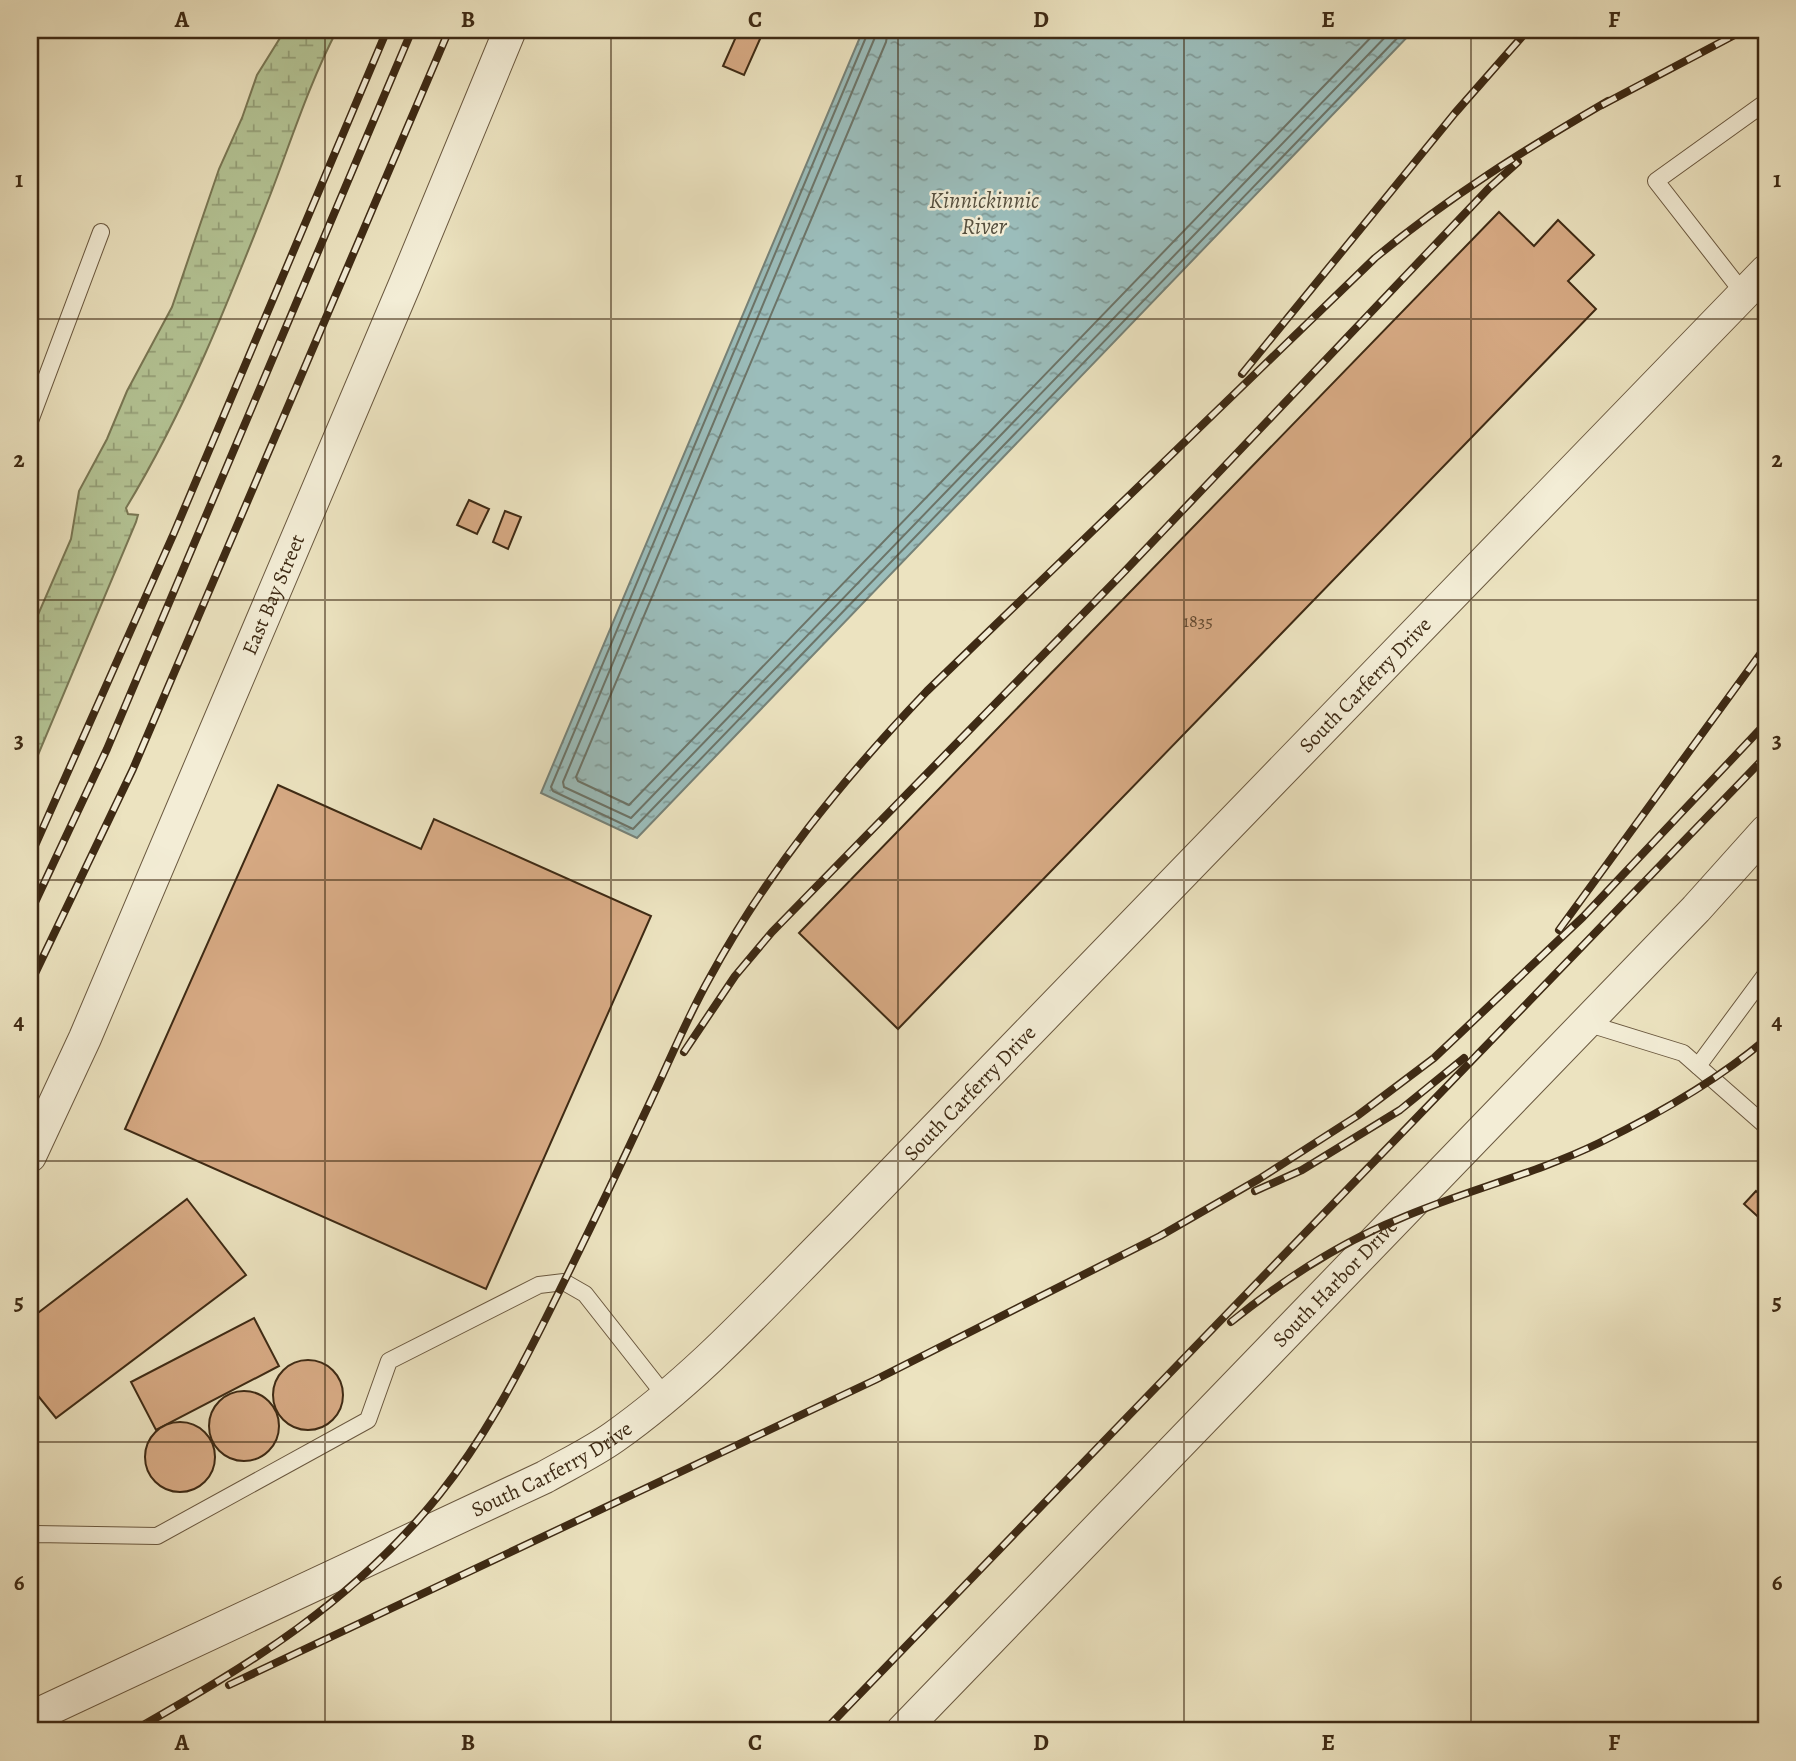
<svg xmlns="http://www.w3.org/2000/svg" width="1796" height="1761" viewBox="0 0 1796 1761" font-family="Alegreya,serif">
	<defs>
		<pattern id="wetland-marsh" width="20" height="14" patternUnits="userSpaceOnUse" patternTransform="scale(1.75)"><rect width="20" height="14" fill="#b4c495"/><path d="M1 5h8M5 5V1M11 12h8M15 12V8" fill="none" stroke="#949f78"/></pattern>
		<pattern id="water-ripples" width="26" height="14" patternUnits="userSpaceOnUse" patternTransform="scale(1.75)"><rect width="26" height="14" fill="#9bbdbb"/><path d="M2 4q2-2 4 0t4 0M15 11q2-2 4 0t4 0" fill="none" stroke="#809a97"/></pattern>
	</defs>
	<rect width="100%" height="100%" fill="#ece3c0"/>
	<filter id="stains"><feTurbulence type="fractalNoise" baseFrequency=".00286" numOctaves="4"/><feColorMatrix values="0 0 0 0 .2 0 0 0 0 .09 0 0 0 0 .02 0 0 0 .5 -.17"/></filter>
	<radialGradient id="worn" r=".72"><stop offset=".6" stop-color="#630" stop-opacity="0"/><stop offset="1" stop-color="#630" stop-opacity=".3"/></radialGradient>
	<path fill="url(#wetland-marsh)" stroke="#797754" stroke-width="2" d="M285,30H337C310,82 292,138 271,193C229,300 186,409 126,508L128,514L138,515L136,522L30,774V633L71,539L79,491L107,439L127,391L172,307L219,169L242,118L257,75Z"/>
	<polygon fill="url(#water-ripples)" stroke="#768278" stroke-width="2" points="863,30 1414,30 637,838 541,793"/>
	<g fill="none" stroke-linecap="round" stroke-linejoin="round">
		<g stroke="#6c7468" stroke-width="2">
			<polyline points="869,30 551,787 553,791 633,829 1405,30"/>
			<polyline points="878,30 563,782 564,787 631,818 1392,30"/>
			<polyline points="888,30 886,42 576,777 578,781 629,805 1378,30"/>
		</g>
	</g>
	<g fill="#d7aa84" stroke="#3e2a14" stroke-width="2">
		<polygon points="739,30 764,30 744,75 723,66"/>
		<polygon points="1499,212 1534,246 1558,220 1594,255 1568,281 1596,309 898,1029 799,933"/>
		<polygon points="469,500 489,509 477,534 457,525"/>
		<polygon points="505,511 521,517 508,549 493,542"/>
		<polygon points="278,785 421,849 434,819 651,916 486,1289 125,1129"/>
		<polygon points="1756,1191 1766,1200 1766,1224 1744,1204"/>
		<polygon points="187,1199 246,1275 56,1418 30,1386 30,1319"/>
		<polygon points="254,1318 279,1366 156,1430 131,1382"/>
		<circle cx="308" cy="1395" r="35"/>
		<circle cx="244" cy="1426" r="35"/>
		<circle cx="180" cy="1457" r="35"/>
	</g>
	<g fill="none" stroke-linecap="round" stroke-linejoin="round">
		<defs>
			<g id="lane">
				<polyline points="1744,294 1656,181 1766,102"/>
				<polyline points="30,421 101,232"/>
				<polyline points="1586,1023 1683,1053 1766,1126"/>
				<polyline points="1698,1066 1766,974"/>
				<polyline points="30,1537 35,1534 157,1536 368,1420 389,1361 539,1285 564,1282 585,1294 666,1397"/>
			</g>
			<g id="street">
				<path id="s1" d="M30,1156L85,1038L405,284L510,30"/>
				<path id="s2" d="M30,1718L545,1477C568,1464 593,1452 614,1437C699,1377 768,1299 841,1226L1766,271"/>
				<path id="s3" d="M902,1731L1696,909L1766,831"/>
			</g>
		</defs>
		<use href="#lane" stroke="#6a583f" stroke-width="18"/>
		<use href="#street" stroke="#6a583f" stroke-width="34"/>
		<use href="#lane" stroke="#f3edd6" stroke-width="16"/>
		<use href="#street" stroke="#f3edd6" stroke-width="32"/>
		<defs>
			<g id="rail">
				<polyline points="1602,105 1744,30"/>
				<polyline points="1242,374 1455,113 1528,30"/>
				<polyline points="30,857 174,533 387,30"/>
				<polyline points="30,913 107,749 412,30"/>
				<polyline points="1559,930 1766,646"/>
				<polyline points="30,984 133,769 449,30"/>
				<polyline points="684,1052 735,976 772,932 1123,573 1489,188 1518,162"/>
				<polyline points="1255,1191 1302,1170 1400,1110 1464,1058"/>
				<path d="M1231,1322C1283,1280 1337,1244 1399,1219C1464,1191 1535,1174 1599,1143C1656,1115 1717,1081 1766,1039"/>
				<polyline points="229,1685 875,1380 1160,1236 1259,1179 1357,1116 1434,1058 1583,917 1766,723"/>
				<path d="M133,1731C252,1663 351,1604 439,1495C483,1440 515,1380 546,1318C582,1246 617,1173 651,1100C670,1060 687,1018 709,979C767,872 843,779 927,691L1375,258C1450,196 1524,150 1608,101"/>
				<polyline points="824,1731 1766,756"/>
			</g>
		</defs>
		<use href="#rail" stroke="#3e2a14" stroke-width="8"/>
		<use href="#rail" stroke="#f3edd6" stroke-width="5" stroke-dasharray="16" stroke-linecap="butt"/>
	</g>
	<path fill="none" stroke="#3e2a14" stroke-width="2" stroke-opacity="0.55" d="M325,30V1731M611,30V1731M898,30V1731M1184,30V1731M1471,30V1731M30,319H1766M30,600H1766M30,880H1766M30,1161H1766M30,1442H1766"/>
	<g text-anchor="middle" stroke-width="5" stroke-linejoin="round" paint-order="stroke">
		<g font-size="18" fill="#644a30">
			<text x="1198" y="627">1835</text>
		</g>
		<g font-size="21" fill="#3e2a14" stroke="#f3edd6">
			<text dy="7" stroke="none"><textPath href="#s1" startOffset="612">East Bay Street</textPath></text>
			<text dy="7" stroke="none"><textPath href="#s2" startOffset="1712">South Carferry Drive</textPath></text>
			<text dy="7" stroke="none"><textPath href="#s2" startOffset="1144">South Carferry Drive</textPath></text>
			<text dy="7" stroke="none"><textPath href="#s3" startOffset="623">South Harbor Drive</textPath></text>
			<text dy="7" stroke="none"><textPath href="#s2" startOffset="578">South Carferry Drive</textPath></text>
		</g>
		<g font-size="23" font-style="italic" fill="#554f3e" stroke="#f3edd6">
			<text x="984" y="208">Kinnickinnic<tspan x="984" dy="26">River</tspan></text>
		</g>
	</g>
	<rect width="1796" height="1761" fill="none" stroke="#ece3c0" stroke-width="77"/>
	<rect x="38" y="38" width="1720" height="1684" fill="none" stroke="#3e2a14" stroke-width="2.5"/>
	<g font-size="23" text-anchor="middle" font-weight="bold" fill="#3e2a14">
		<text x="182" y="27">A</text>
		<text x="468" y="27">B</text>
		<text x="755" y="27">C</text>
		<text x="1041" y="27">D</text>
		<text x="1328" y="27">E</text>
		<text x="1614" y="27">F</text>
		<text x="19" y="187">1</text>
		<text x="1777" y="187">1</text>
		<text x="19" y="467">2</text>
		<text x="1777" y="467">2</text>
		<text x="19" y="748">3</text>
		<text x="1777" y="748">3</text>
		<text x="19" y="1029">4</text>
		<text x="1777" y="1029">4</text>
		<text x="19" y="1309">5</text>
		<text x="1777" y="1309">5</text>
		<text x="19" y="1590">6</text>
		<text x="1777" y="1590">6</text>
		<text x="182" y="1750">A</text>
		<text x="468" y="1750">B</text>
		<text x="755" y="1750">C</text>
		<text x="1041" y="1750">D</text>
		<text x="1328" y="1750">E</text>
		<text x="1614" y="1750">F</text>
	</g>
	<rect width="100%" height="100%" filter="url(#stains)"/>
	<rect width="100%" height="100%" fill="url(#worn)"/>
</svg>
